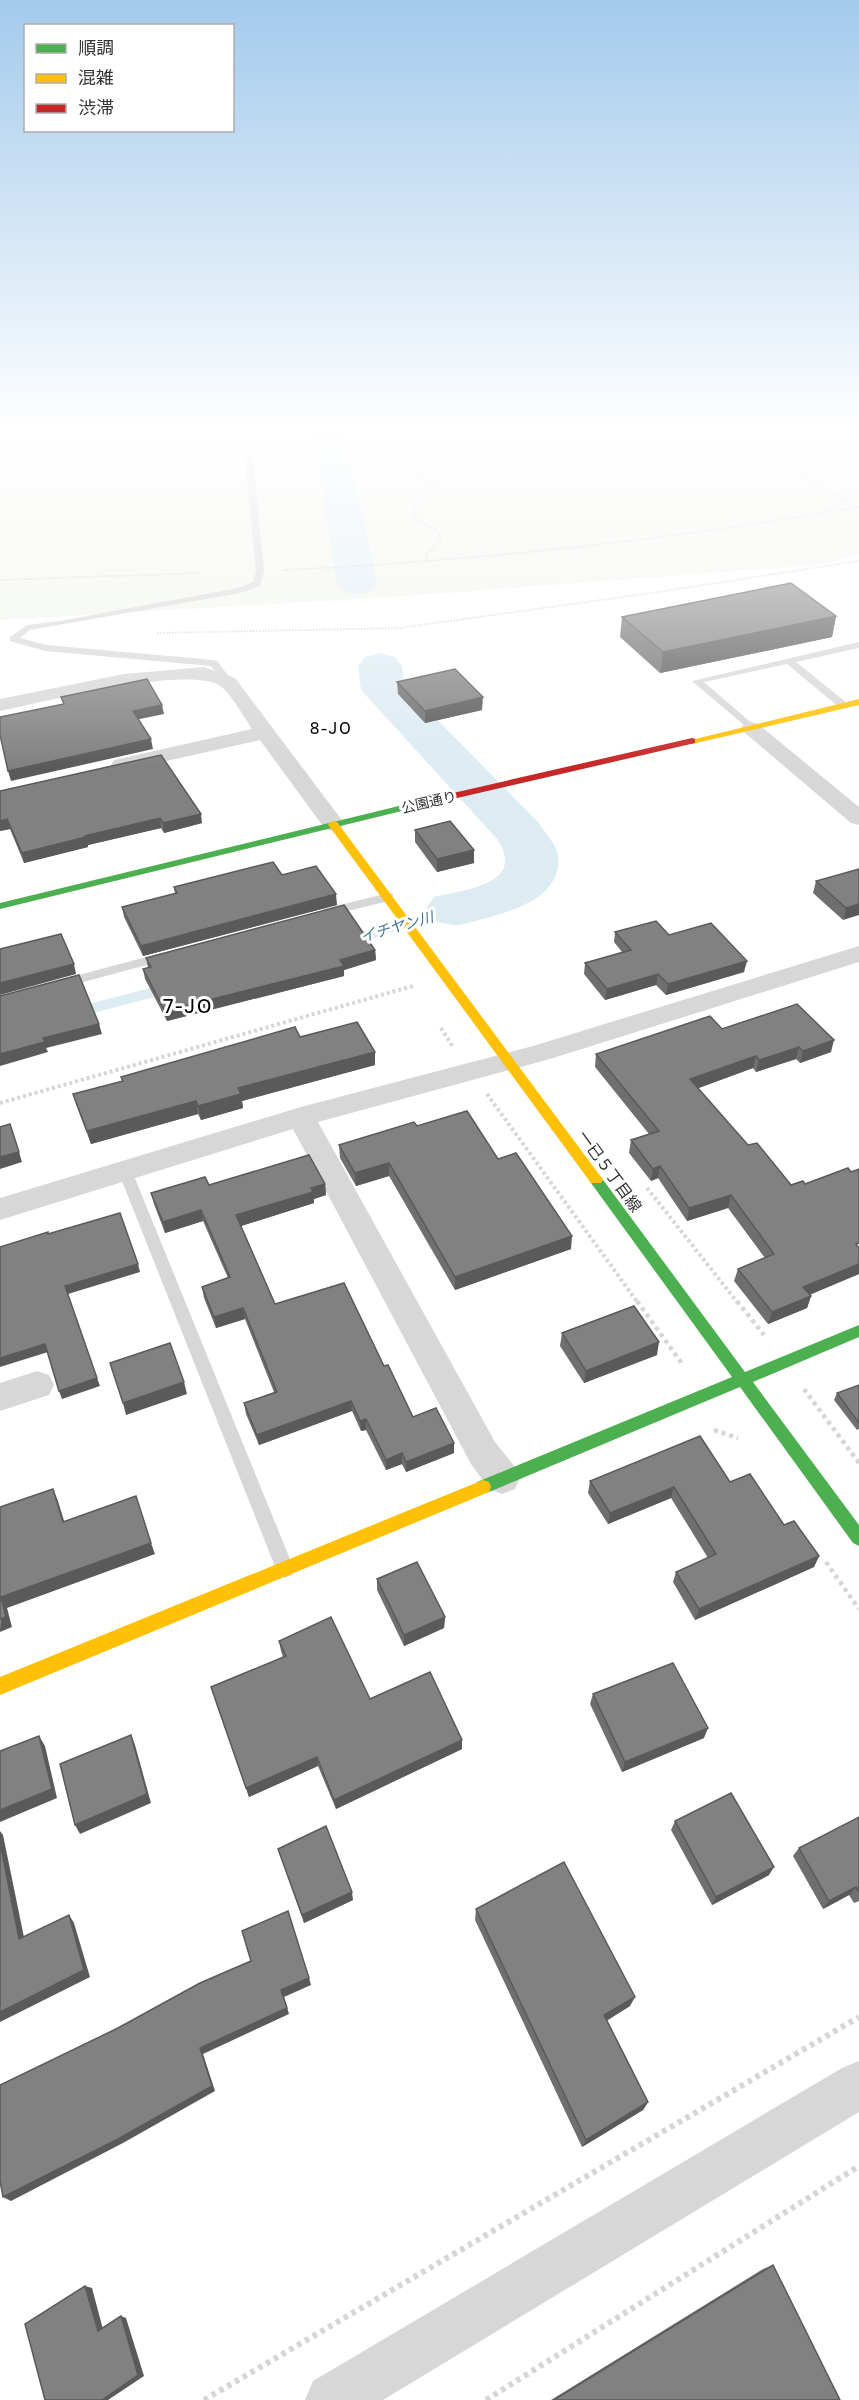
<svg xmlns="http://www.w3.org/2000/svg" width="859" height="2400" viewBox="0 0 859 2400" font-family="'Golos Text','Noto Sans JP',sans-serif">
	<rect width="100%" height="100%" fill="#fff"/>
	<polygon fill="#f1f5ed" points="50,432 859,432 859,554 818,565 393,597 0,620 0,434"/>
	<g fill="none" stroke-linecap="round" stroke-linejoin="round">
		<polyline stroke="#ddebf3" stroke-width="8" points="369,935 453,909"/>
		<g stroke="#ddebf3" stroke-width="10">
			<polyline points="354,939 374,933"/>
			<polyline points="82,1011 165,989"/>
		</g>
		<g fill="#ddebf3" fill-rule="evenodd">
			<polygon points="313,432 345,432 377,583 371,591 357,595 343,591 337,583"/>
			<path d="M380,653L395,657L402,666L405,687L537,821C544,831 557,845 558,857C562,897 513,911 483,919C474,921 461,926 452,925C446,924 439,922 434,921L426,909L434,897C464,890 526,885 498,840L361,690L358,666L365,657Z"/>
		</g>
		<g stroke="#d6d6d6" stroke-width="2" stroke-dasharray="1.5 1.5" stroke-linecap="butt">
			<polyline points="772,443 776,456 794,471 844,500 827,513"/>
			<polyline points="844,500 859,501"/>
			<path d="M428,563L426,555L440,541V533L413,517C414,501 429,496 438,485L404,465L400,457L405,449L414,445L859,443"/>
			<path d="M283,570C477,561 668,540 859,507"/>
			<polyline points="0,580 200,573"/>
			<polyline points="157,633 399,628 652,593 859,561"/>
		</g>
		<g stroke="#d6d6d6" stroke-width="4" stroke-dasharray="3 3" stroke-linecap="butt">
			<polyline points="441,1028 453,1047"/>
			<polyline points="487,1094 638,1303"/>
			<polyline points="0,1103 413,986"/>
			<polyline points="647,1188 738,1303"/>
		</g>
		<g stroke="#d6d6d6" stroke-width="4.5" stroke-dasharray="4 4" stroke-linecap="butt">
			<polyline points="637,1301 683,1365"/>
			<polyline points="737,1301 764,1335"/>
			<polyline points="804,1389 859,1463"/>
			<polyline points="714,1430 738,1438"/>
			<polyline points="826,1562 859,1609"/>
		</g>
		<g stroke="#d6d6d6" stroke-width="6" stroke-dasharray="4.5 4.5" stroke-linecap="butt">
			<polyline points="204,2400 859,2017"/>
			<polyline points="486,2400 859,2166"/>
		</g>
		<g fill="#d7d7d7" fill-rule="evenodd">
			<polygon points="249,453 253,455 264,571 260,586 240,593 30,630 20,638 46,645 214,660 217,661 233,682 231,684 225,684 211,666 45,651 10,641 10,637 27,625 60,621 238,588 253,582 256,571 245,455"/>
			<polygon points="859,642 859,648 796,662 848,704 848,708 840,708 787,664 704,682 755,726 755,730 751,731 692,681"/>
			<polygon points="389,893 393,894 393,900 327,916 321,912 323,909"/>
			<polygon points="165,952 171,956 169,959 61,988 55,984 56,981"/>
			<polygon points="125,1166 132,1171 294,1569 292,1575 285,1578 278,1575 276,1569 118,1171"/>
		</g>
		<g fill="#d7d7d7" fill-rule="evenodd">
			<path d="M204,667L235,678L341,819L344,824L341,829L333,831L325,829L260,740L122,771L114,770L111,765L114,760L252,729C245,718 229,691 219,685C182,666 45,702 0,711V699L124,674Z"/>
			<polygon points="751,722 758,724 859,807 859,825 851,823 744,732 741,728 744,724"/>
			<polygon points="859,946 859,962 550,1059 318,1122 495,1442 515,1467 520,1478 515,1489 502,1494 489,1489 471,1464 293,1129 0,1220 0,1198 301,1107 533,1046"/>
			<polygon points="37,1371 49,1375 54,1385 49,1395 0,1411 0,1383"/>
			<polygon points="859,2061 859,2112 383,2400 305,2400 313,2381 842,2068"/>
		</g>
		<g fill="#4caf50" fill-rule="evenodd">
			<polygon points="440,796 443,797 443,801 0,909 0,903"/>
			<polygon points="596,1175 601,1177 745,1372 859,1325 859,1337 753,1382 859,1525 859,1546 853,1543 740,1387 489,1492 483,1494 477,1492 475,1487 477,1482 732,1377 591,1183 589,1180"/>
		</g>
		<g fill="#ffc107" fill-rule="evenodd">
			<polygon points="859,699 859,705 692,744 687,741"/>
			<polygon points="333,821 337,822 601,1177 603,1180 601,1183 591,1183 329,826 328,824"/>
			<polygon points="483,1480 489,1482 491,1487 489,1492 0,1695 0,1677"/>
		</g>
		<polygon fill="#c62828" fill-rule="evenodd" points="692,738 695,739 695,743 440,802 435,799 440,796"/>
	</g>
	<g fill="#6f6f6f">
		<polygon points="836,616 832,637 660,673 620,637 622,617"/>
		<polygon points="397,682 482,710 425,723 398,694"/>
		<polygon points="0,791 202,823 164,833 161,828 88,845 88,847 24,863 10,829 0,831"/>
		<polygon points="415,830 474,863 437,872 415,842"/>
		<polygon points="859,869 843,920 813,893 816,881"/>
		<polygon points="282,875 337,905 143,956 124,917 122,907 175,894 174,887"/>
		<polygon points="615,932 669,935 744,972 666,995 656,985 605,1000 584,974 585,963 622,952 614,942"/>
		<polygon points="375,950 376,960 344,970 344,976 167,1021 145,979 143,969 148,968 146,958"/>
		<polygon points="722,1029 831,1052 800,1063 796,1059 756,1072 753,1068 698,1088 859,1274 810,1294 811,1296 807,1308 768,1324 734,1281 738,1269 765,1258 728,1208 687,1221 658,1178 651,1181 629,1153 631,1140 649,1134 595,1067 596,1054"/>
		<polygon points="300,1037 375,1065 242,1101 243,1108 201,1120 198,1114 91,1144 77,1107 73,1094 122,1081 121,1077"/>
		<polygon points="417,1126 571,1249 455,1290 389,1176 356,1186 340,1158 339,1145"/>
		<polygon points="325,1184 326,1195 314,1199 314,1203 241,1226 275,1304 384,1366 413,1417 454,1453 406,1472 402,1464 386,1470 366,1430 361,1431 352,1411 259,1445 246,1414 244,1403 274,1392 245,1319 216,1328 204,1298 202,1287 228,1278 203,1221 165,1233 154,1204 151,1193 209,1185"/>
		<polygon points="562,1333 657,1355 584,1383 560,1346"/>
		<polygon points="859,1385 859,1429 857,1430 834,1400 837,1393"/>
		<polygon points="590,1481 730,1482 784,1525 819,1556 814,1567 695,1620 673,1582 676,1572 708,1558 671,1498 608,1524 588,1493"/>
		<polygon points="377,1579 445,1617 444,1628 404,1646 377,1590"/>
		<polygon points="279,1641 370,1699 462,1740 462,1749 336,1809 318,1766 249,1797 214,1697 283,1657 281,1651"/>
		<polygon points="593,1694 704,1738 622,1772 590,1704"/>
		<polygon points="859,1817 859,1901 854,1903 849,1895 823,1909 793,1856 799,1848"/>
		<polygon points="675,1821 769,1875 712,1905 671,1830"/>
		<polygon points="278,1849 353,1900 304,1923"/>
		<polygon points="476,1909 630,2006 607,2020 648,2102 643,2110 582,2147 475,1920"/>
		<polygon points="773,2265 840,2400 551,2400 763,2269"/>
	</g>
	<g fill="#5a5a5a">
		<polygon points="836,616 832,637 660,673 663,652"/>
		<polygon points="483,697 482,710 425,723 425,711"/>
		<polygon points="162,705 164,714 135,720 133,711"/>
		<polygon points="151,739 153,749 11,781 8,771"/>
		<polygon points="201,814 202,823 164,833 163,823"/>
		<polygon points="160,818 161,828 88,845 88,847 24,863 22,853 85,836"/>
		<polygon points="7,819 10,829 0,831 0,821"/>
		<polygon points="474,850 474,863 437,872 437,859"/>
		<polygon points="336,894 337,905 143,956 141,946"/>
		<polygon points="859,904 859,915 843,920 846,908"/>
		<polygon points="375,950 376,960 344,970 344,976 167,1021 165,1011"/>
		<polygon points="747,961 744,972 666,995 668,984"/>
		<polygon points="74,964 76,974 0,995 0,983"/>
		<polygon points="658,974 656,985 605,1000 607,989"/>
		<polygon points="99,1024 102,1034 46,1048 48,1052 0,1066 0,1054 43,1038"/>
		<polygon points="834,1040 831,1052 800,1063 803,1051"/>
		<polygon points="799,1047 796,1059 756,1072 759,1060"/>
		<polygon points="375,1052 375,1065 242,1101 243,1108 201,1120 198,1106 238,1088"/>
		<polygon points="756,1056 753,1068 688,1092 690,1079"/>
		<polygon points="196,1101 198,1114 91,1144 87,1131"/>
		<polygon points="19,1152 22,1162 0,1169 0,1157"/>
		<polygon points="389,1163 389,1176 356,1186 355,1173"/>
		<polygon points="660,1166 658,1178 651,1181 653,1169"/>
		<polygon points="325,1184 326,1195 314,1199 314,1203 238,1227 236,1215"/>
		<polygon points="731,1195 728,1208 687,1221 689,1208"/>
		<polygon points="201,1210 203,1221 165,1233 163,1222"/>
		<polygon points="572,1236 571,1249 455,1290 455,1277"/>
		<polygon points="138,1264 140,1272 68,1294 65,1286"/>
		<polygon points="859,1264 859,1274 800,1299 803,1287"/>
		<polygon points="811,1296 807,1308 768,1324 772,1312"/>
		<polygon points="243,1308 245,1319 216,1328 214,1317"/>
		<polygon points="659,1342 657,1355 584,1383 586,1371"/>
		<polygon points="45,1344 48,1352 0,1367 0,1358"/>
		<polygon points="97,1378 100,1386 62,1399 59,1391"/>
		<polygon points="184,1382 187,1394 126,1415 123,1403"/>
		<polygon points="351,1401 352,1411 259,1445 257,1435"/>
		<polygon points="366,1419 366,1430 361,1431 360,1421"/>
		<polygon points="454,1443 454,1453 406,1472 406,1462"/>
		<polygon points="402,1453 402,1464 386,1470 386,1460"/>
		<polygon points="674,1487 671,1498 608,1524 610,1513"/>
		<polygon points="53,1489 58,1501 68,1534 63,1522"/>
		<polygon points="151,1543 155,1554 7,1608 12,1627 0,1632 1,1597"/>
		<polygon points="819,1556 814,1567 695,1620 699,1609"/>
		<polygon points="445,1617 444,1628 404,1646 404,1635"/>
		<polygon points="708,1728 704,1738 622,1772 625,1762"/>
		<polygon points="131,1735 135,1745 151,1803 80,1834 75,1825"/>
		<polygon points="39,1736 45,1746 57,1798 0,1822 0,1810"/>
		<polygon points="462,1740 462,1749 336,1809 334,1800"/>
		<polygon points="317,1757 318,1766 249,1797 246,1788"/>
		<polygon points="0,1831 3,1835 26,1947 19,1939 0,1842"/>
		<polygon points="774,1867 769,1875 712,1905 716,1897"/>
		<polygon points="856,1887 849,1895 823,1909 829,1901"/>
		<polygon points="352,1892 353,1900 304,1923 302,1915"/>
		<polygon points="69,1915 74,1923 90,1977 0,2022 0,2012"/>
		<polygon points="309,1978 311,1985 284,1997 289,2014 203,2054 215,2091 123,2143 11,2201 3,2197 200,2048 281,1990"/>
		<polygon points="635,1997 630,2006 600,2025 604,2015"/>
		<polygon points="648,2102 643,2110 582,2147 586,2140"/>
		<polygon points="85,2286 92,2288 104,2333 98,2331"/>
		<polygon points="121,2316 126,2318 144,2376 108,2400 102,2400"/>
	</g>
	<g fill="#818181" stroke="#5a5a5a" stroke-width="1.5">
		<polygon points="791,583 836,616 663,652 622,617"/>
		<polygon points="455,669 483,697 425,711 397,682"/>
		<polygon points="147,679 162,705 133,711 151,739 8,771 0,735 0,717 64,704 61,697"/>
		<polygon points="161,755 201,814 163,823 160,818 85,836 86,837 22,853 7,819 0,821 0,791"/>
		<polygon points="450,821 474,850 437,859 415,830"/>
		<polygon points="273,862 282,875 316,866 336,894 141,946 122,907 177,893 174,887"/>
		<polygon points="859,869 859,904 846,908 816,881"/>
		<polygon points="344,905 375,950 340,960 344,966 165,1011 143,969 151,967 146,958"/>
		<polygon points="656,921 669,935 711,923 747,961 668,984 658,974 607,989 585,963 631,950 615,932"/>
		<polygon points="61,934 74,964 0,983 0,949"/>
		<polygon points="79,975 99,1024 43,1038 45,1042 0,1054 0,996"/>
		<polygon points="797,1004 834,1040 803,1051 799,1047 759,1060 756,1056 690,1079 748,1145 757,1143 791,1185 803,1181 805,1184 848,1168 851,1172 859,1169 859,1243 856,1244 859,1248 859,1264 803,1287 811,1296 772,1312 738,1269 774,1254 731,1195 689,1208 660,1166 653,1169 631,1140 659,1131 596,1054 710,1016 722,1029"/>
		<polygon points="357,1022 375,1052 238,1088 241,1094 198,1106 196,1101 87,1131 73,1094 123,1081 121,1077 295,1027 300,1037"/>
		<polygon points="467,1111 498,1159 516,1153 572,1236 455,1277 389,1163 355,1173 339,1145 414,1122 417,1126"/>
		<polygon points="10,1124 19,1152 0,1157 0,1127"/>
		<polygon points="309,1155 325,1184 311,1188 313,1192 236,1215 275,1304 344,1283 384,1366 388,1365 413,1417 436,1408 454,1443 406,1462 402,1453 386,1460 366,1419 360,1421 351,1401 257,1435 244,1403 277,1392 243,1308 214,1317 202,1287 230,1277 201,1210 163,1222 151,1193 205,1177 209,1185"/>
		<polygon points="120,1213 138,1264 65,1286 97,1378 59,1391 45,1344 0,1358 0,1247 48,1232 48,1234"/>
		<polygon points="634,1306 659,1342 586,1371 562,1333"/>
		<polygon points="170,1343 184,1382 123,1403 110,1363"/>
		<polygon points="859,1385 859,1423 837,1393"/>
		<polygon points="700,1436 730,1482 750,1474 784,1525 794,1521 819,1556 699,1609 676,1572 716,1554 674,1487 610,1513 590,1481"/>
		<polygon points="53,1489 63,1522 136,1496 151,1543 1,1597 6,1617 0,1619 0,1507"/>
		<polygon points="417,1562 445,1617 404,1635 377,1579"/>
		<polygon points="331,1617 370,1699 430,1672 462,1740 334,1800 317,1757 246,1788 211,1687 286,1656 279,1641"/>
		<polygon points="673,1663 708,1728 625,1762 593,1694"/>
		<polygon points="131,1735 147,1794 75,1825 60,1764"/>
		<polygon points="39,1736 52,1789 0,1810 0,1751"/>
		<polygon points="731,1793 774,1867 716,1897 675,1821"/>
		<polygon points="859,1817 859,1892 856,1887 829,1901 799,1848"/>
		<polygon points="326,1826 352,1892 302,1915 278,1849"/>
		<polygon points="0,1842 19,1939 69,1915 84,1970 0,2012"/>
		<polygon points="564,1862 635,1997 604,2015 648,2102 586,2140 476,1909"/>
		<polygon points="288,1911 309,1978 281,1990 287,2008 200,2048 212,2086 118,2139 3,2197 0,2181 0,2085 118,2028 200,1983 251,1961 242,1931"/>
		<polygon points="773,2265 840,2400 554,2400"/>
		<polygon points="85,2286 98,2331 121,2316 138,2375 102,2400 45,2400 25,2324"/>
	</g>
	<linearGradient id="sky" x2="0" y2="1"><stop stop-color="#a3caec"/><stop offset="0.56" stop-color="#fff"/><stop offset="1" stop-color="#fff" stop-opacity="0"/></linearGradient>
	<rect width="859" height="768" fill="url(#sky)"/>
	<g text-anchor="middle" stroke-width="6" stroke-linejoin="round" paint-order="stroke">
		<g font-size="14" fill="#333" stroke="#fff">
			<text transform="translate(429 802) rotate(-13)" y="5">公園通り</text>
		</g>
		<g font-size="15" font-style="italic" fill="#3f7597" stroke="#fff">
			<text transform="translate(397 927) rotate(-16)" y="5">イチヤン川</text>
		</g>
		<g font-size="16" letter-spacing="1.5" fill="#000" stroke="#fff">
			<text x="331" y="734">8-JO</text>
		</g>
		<g font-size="16" fill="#333" stroke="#fff">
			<text transform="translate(610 1171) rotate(54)" y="6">一已５丁目線</text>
		</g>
		<g font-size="20" letter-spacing="1.5" fill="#000" stroke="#fff">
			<text x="188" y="1013">7-JO</text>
		</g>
	</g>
	<rect x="24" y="24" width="210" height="108" fill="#ffffff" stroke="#adadad" stroke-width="1.5"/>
	<rect x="36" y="44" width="30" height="9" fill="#4caf50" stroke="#adadad" stroke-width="1.5"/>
	<text x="78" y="54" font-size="18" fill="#333333">順調</text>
	<rect x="36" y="74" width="30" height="9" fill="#ffc107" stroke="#adadad" stroke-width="1.5"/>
	<text x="78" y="84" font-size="18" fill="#333333">混雑</text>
	<rect x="36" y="104" width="30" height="9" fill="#c62828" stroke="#adadad" stroke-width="1.5"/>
	<text x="78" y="114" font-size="18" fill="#333333">渋滞</text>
</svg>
